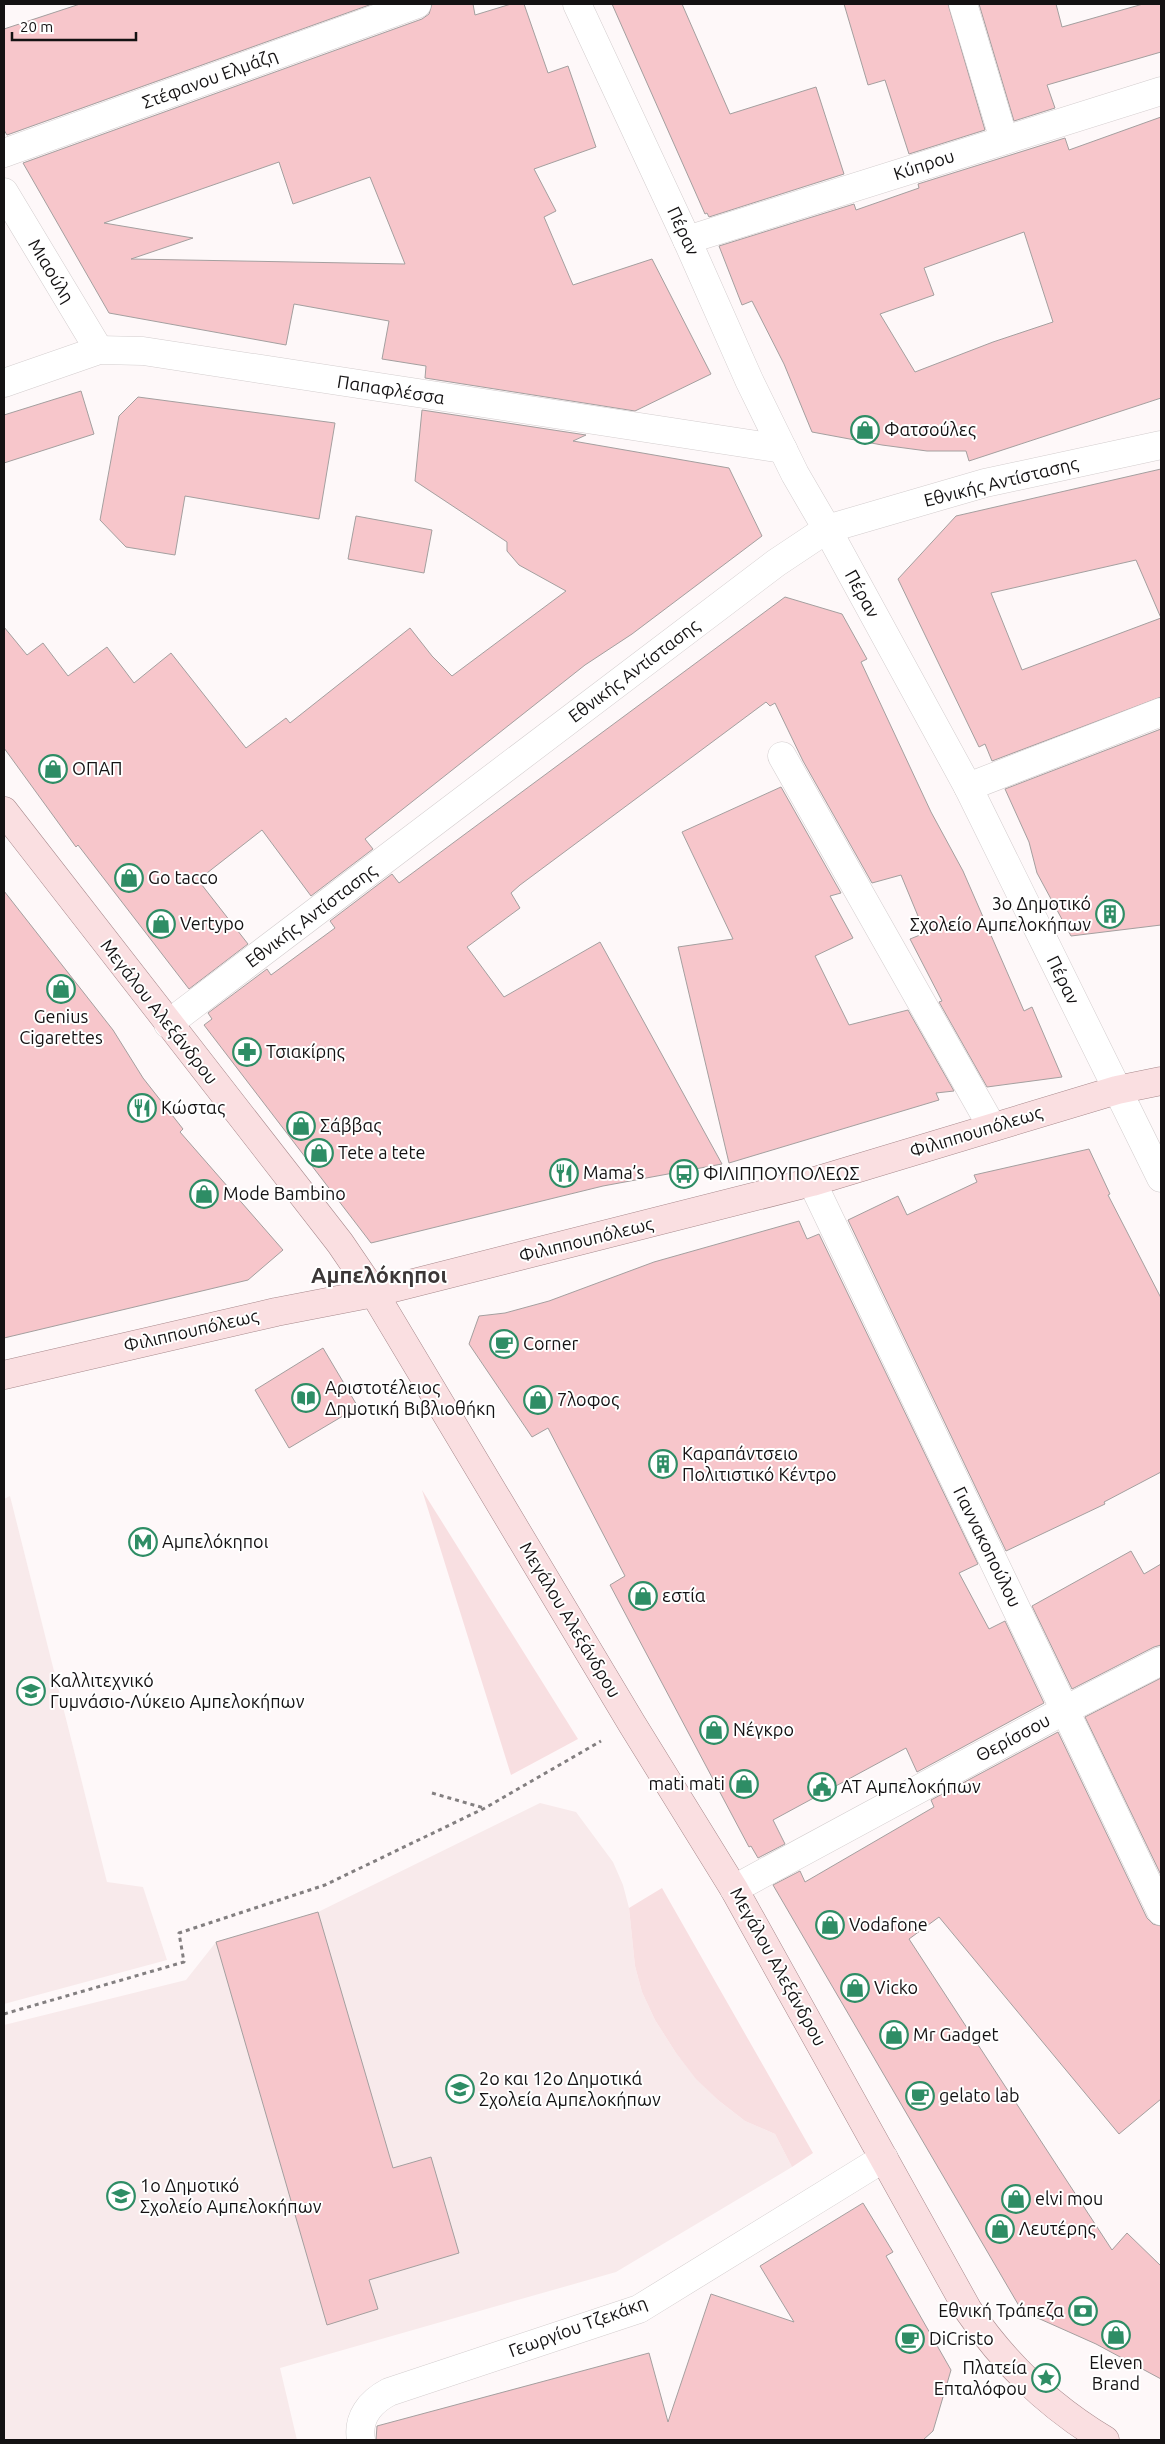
<svg xmlns="http://www.w3.org/2000/svg" width="1165" height="2444" viewBox="0 0 1165 2444" font-family="Ubuntu,sans-serif">
	<rect width="100%" height="100%" fill="#fef8f9"/>
	<g fill="#f8eaeb">
		<polygon points="10,1496 107,1882 143,1887 167,1960 4,2004 4,1499"/>
		<polygon points="540,1803 576,1812 613,1862 623,1885 629,1908 635,1966 642,1992 655,2020 676,2053 696,2078 718,2100 745,2121 775,2134 792,2167 616,2272 280,2368 297,2440 4,2440 4,2025 186,1980 216,1942 318,1912"/>
	</g>
	<g fill="#f8dfe1">
		<polygon points="422,1490 578,1739 511,1775"/>
		<polygon points="662,1888 813,2153 792,2167 775,2134 745,2121 718,2100 696,2079 676,2053 655,2020 642,1992 635,1966 629,1908"/>
	</g>
	<g fill="#f7c6cb" stroke="#a49f9f" fill-rule="evenodd">
		<polygon points="80,4 372,4 7,135 4,130 4,29"/>
		<path d="M432,4H473L475,15L511,4H524L548,73L568,66L596,147L534,169L556,211L544,217L573,285L652,259L711,374L635,411L425,378L426,366L382,359L389,321L294,304L286,345L109,313L23,163L422,19L429,14ZM279,162L293,204L370,177L405,264L131,259L193,238L104,223Z"/>
		<polygon points="612,4 682,4 730,114 816,87 844,174 709,217 707,213 705,214"/>
		<polygon points="844,4 948,4 985,130 909,154 885,80 868,85"/>
		<polygon points="979,4 1056,4 1062,27 1143,4 1161,4 1161,52 1047,85 1055,108 1014,121"/>
		<path d="M1161,117V398L969,461L966,451H927L882,445L812,432L784,364L752,301L742,305L719,246L854,204L856,210L919,188L918,184L1065,138L1069,150ZM1024,232L1053,322L993,342L915,372L880,314L934,295L924,268Z"/>
		<polygon points="81,391 94,434 4,463 4,415"/>
		<polygon points="138,397 335,423 319,519 185,496 175,555 126,547 100,520 119,416"/>
		<polygon points="422,410 586,435 573,441 729,468 762,536 632,634 585,665 365,839 373,849 311,896 262,830 198,880 248,944 189,989 78,845 76,847 4,748 4,627 27,655 43,643 68,676 107,647 134,683 171,653 246,748 286,718 290,723 410,628 432,656 452,676 566,591 519,565 507,551 507,542 415,481"/>
		<path d="M1161,469V697L992,761L985,744L979,747L898,579L956,516ZM1136,560L1161,618L1022,670L991,593Z"/>
		<polygon points="356,516 432,530 424,573 348,559"/>
		<polygon points="785,597 842,614 867,659 861,662 931,812 963,871 1024,1011 1032,1007 1062,1077 987,1087 939,1002 942,1001 910,939 925,933 901,875 872,883 803,761 775,703 770,706 766,702 520,885 511,893 520,908 467,947 504,997 600,942 722,1164 603,1186 371,1243 204,1025 212,1019 208,1013 267,969 271,975 335,928 330,921 392,874 399,883"/>
		<polygon points="1161,729 1161,925 1071,936 1037,873 1029,842 1005,789"/>
		<polygon points="781,787 841,893 830,896 853,938 815,956 849,1025 908,1010 954,1091 936,1093 939,1100 729,1163 678,947 733,939 682,832"/>
		<polygon points="4,891 113,1030 143,1078 183,1129 180,1132 283,1250 248,1280 4,1338"/>
		<polygon points="1089,1149 1110,1194 1108,1195 1161,1298 1161,1472 1104,1502 1105,1504 1006,1551 848,1220 898,1196 907,1215 977,1182 974,1175"/>
		<polygon points="799,1221 807,1239 819,1234 978,1564 959,1573 989,1629 1005,1621 1044,1703 917,1772 906,1748 773,1820 785,1844 758,1858 751,1846 749,1847 610,1585 625,1576 548,1428 532,1437 469,1344 479,1316 505,1313 549,1301 654,1262"/>
		<polygon points="323,1348 358,1407 289,1448 255,1390"/>
		<polygon points="1131,1551 1144,1574 1161,1564 1161,1645 1154,1647 1072,1689 1032,1606"/>
		<polygon points="1161,1678 1161,1875 1085,1717"/>
		<polygon points="1058,1732 1147,1918 1153,1924 1161,1926 1161,2099 1119,2134 939,1917 909,1939 1112,2250 1127,2233 1161,2266 1161,2379 1096,2344 1022,2311 773,1885 800,1871 805,1882 934,1807 931,1800"/>
		<polygon points="318,1912 393,2168 431,2157 459,2253 369,2280 378,2309 327,2325 216,1942"/>
		<polygon points="863,2203 893,2252 886,2256 951,2370 933,2431 923,2440 376,2440 377,2426 649,2353 668,2422 711,2294 794,2322 760,2266"/>
	</g>
	<g fill="none" stroke-linecap="round" stroke-linejoin="round">
		<defs>
			<g id="minor">
				<polyline points="577,4 687,240 749,380 795,474 827,529 968,787 1161,1178"/>
				<polyline points="963,4 1004,140"/>
				<polyline points="4,153 417,4"/>
				<polyline points="4,192 99,350"/>
				<polyline points="687,240 1161,91"/>
				<polyline points="4,383 99,350 143,351 783,449"/>
				<polyline points="782,756 992,1127"/>
				<polyline points="968,787 1161,712"/>
				<polyline points="168,1024 776,563 827,529 985,483 1161,445"/>
				<polyline points="812,1182 1161,1911"/>
				<polyline points="734,1889 1065,1710 1161,1661"/>
				<path d="M361,2440C357,2418 370,2402 389,2392L639,2309L884,2158"/>
			</g>
			<g id="major">
				<path d="M4,811L340,1243L374,1293L632,1724L734,1889L968,2310C1004,2363 1050,2407 1105,2440"/>
				<polyline points="4,1375 276,1312 374,1293 812,1182 1117,1090 1161,1081"/>
			</g>
		</defs>
		<use href="#minor" stroke="#d3cdce" stroke-width="29"/>
		<use href="#major" stroke="#a7898c" stroke-width="29"/>
		<g stroke="#837f80" stroke-width="3" stroke-dasharray="4 4" stroke-linecap="butt">
			<polyline points="432,1793 484,1808"/>
			<polyline points="4,2014 184,1962 179,1933 325,1885 485,1808 601,1741"/>
		</g>
		<use href="#minor" stroke="#fff" stroke-width="28"/>
		<use href="#major" stroke="#fadfe1" stroke-width="28"/>
	</g>
	<defs>
		<symbol id="shop-ring" viewBox="-11 -11 22 22"><circle r="9.5" fill="#fff" stroke="#2e8d65" stroke-width="1.5"/><path d="M-5-2.5h2.3a2.7 3.5 0 0 1 5.4 0H5L5.5 6h-11ZM-1.5-2.5h3a1.5 2.3 0 0 0-3 0Z" fill="#2e8d65"/></symbol>
		<symbol id="building-ring" viewBox="-11 -11 22 22"><circle r="9.5" fill="#fff" stroke="#2e8d65" stroke-width="1.5"/><path d="M-4-6H4V6H1V3H-1V6H-4ZM-2.5-4.3h1.7v1.8h-1.7ZM.8-4.3h1.7v1.8H.8ZM-2.5-1h1.7V.8h-1.7ZM.8-1h1.7V.8H.8Z" fill="#2e8d65"/></symbol>
		<symbol id="pharmacy-ring" viewBox="-11 -11 22 22"><circle r="9.5" fill="#fff" stroke="#2e8d65" stroke-width="1.5"/><path d="M-2-6h4v4h4v4h-4v4h-4v-4h-4v-4h4Z" fill="#2e8d65"/></symbol>
		<symbol id="restaurant-ring" viewBox="-11 -11 22 22"><circle r="9.5" fill="#fff" stroke="#2e8d65" stroke-width="1.5"/><path d="M-5-6h1v4h1v-4h1v4h1v-4h1v5L-1.5 .5V6h-2V.5L-5-1ZM5-6V6H3V1.5H1.5Q1.5-4 5-6Z" fill="#2e8d65"/></symbol>
		<symbol id="bus-ring" viewBox="-11 -11 22 22"><circle r="9.5" fill="#fff" stroke="#2e8d65" stroke-width="1.5"/><path d="M-5-6H5V4H4V6H2V4H-2V6H-4V4H-5ZM-3.5-4V0h7V-4ZM-3.5 1.2v1.5H-2V1.2ZM2 1.2v1.5H3.5V1.2Z" fill="#2e8d65"/></symbol>
		<symbol id="cafe-ring" viewBox="-11 -11 22 22"><circle r="9.5" fill="#fff" stroke="#2e8d65" stroke-width="1.5"/><path d="M-5.5-4.5H6V0H3Q3 3.5 0 3.5H-2.5Q-5.5 3.5-5.5 0ZM3-3.2v2h1.7v-2ZM-6 4.5H4V6H-6Z" fill="#2e8d65"/></symbol>
		<symbol id="library-ring" viewBox="-11 -11 22 22"><circle r="9.5" fill="#fff" stroke="#2e8d65" stroke-width="1.5"/><path d="M-6-4Q-3-5.5-.7-3.5V5Q-3 3-6 4ZM6-4Q3-5.5 .7-3.5V5Q3 3 6 4Z" fill="#2e8d65"/></symbol>
		<symbol id="metro-ring" viewBox="-11 -11 22 22"><circle r="9.5" fill="#fff" stroke="#2e8d65" stroke-width="1.5"/><path d="M-5.5 5V-5H-3L0 0L3-5H5.5V5H3V-.5L0 4L-3-.5V5Z" fill="#2e8d65"/></symbol>
		<symbol id="school-ring" viewBox="-11 -11 22 22"><circle r="9.5" fill="#fff" stroke="#2e8d65" stroke-width="1.5"/><path d="M0-5L7-2L0 1L-7-2ZM-4 1L0 2.5L4 1V4Q0 6-4 4Z" fill="#2e8d65"/></symbol>
		<symbol id="civic-ring" viewBox="-11 -11 22 22"><circle r="9.5" fill="#fff" stroke="#2e8d65" stroke-width="1.5"/><path d="M-.6-6.5H3V-4.5H.6V-3L4-1V1h2V6H-6V1h2V-1L-.6-3ZM-1.2 2.5V6h2.4V2.5Z" fill="#2e8d65"/></symbol>
		<symbol id="bank-ring" viewBox="-11 -11 22 22"><circle r="9.5" fill="#fff" stroke="#2e8d65" stroke-width="1.5"/><path d="M-6-4H6V4H-6ZM0-2.3a2.3 2.3 0 1 0 0 4.6a2.3 2.3 0 1 0 0-4.6Z" fill="#2e8d65"/></symbol>
		<symbol id="sight-ring" viewBox="-11 -11 22 22"><circle r="9.5" fill="#fff" stroke="#2e8d65" stroke-width="1.5"/><path d="M0-6L1.8-2.2L6-1.7L2.9 1.2L3.7 5.4L0 3.3L-3.7 5.4L-2.9 1.2L-6-1.7L-1.8-2.2Z" fill="#2e8d65"/></symbol>
	</defs>
	<g fill-rule="evenodd">
		<use href="#shop-ring" x="849" y="414" width="32" height="32"/>
		<use href="#shop-ring" x="37" y="753" width="32" height="32"/>
		<use href="#shop-ring" x="113" y="862" width="32" height="32"/>
		<use href="#building-ring" x="1094" y="898" width="32" height="32"/>
		<use href="#shop-ring" x="145" y="908" width="32" height="32"/>
		<use href="#shop-ring" x="45" y="973" width="32" height="32"/>
		<use href="#pharmacy-ring" x="231" y="1036" width="32" height="32"/>
		<use href="#restaurant-ring" x="126" y="1092" width="32" height="32"/>
		<use href="#shop-ring" x="285" y="1110" width="32" height="32"/>
		<use href="#shop-ring" x="303" y="1137" width="32" height="32"/>
		<use href="#restaurant-ring" x="548" y="1157" width="32" height="32"/>
		<use href="#bus-ring" x="668" y="1158" width="32" height="32"/>
		<use href="#shop-ring" x="188" y="1178" width="32" height="32"/>
		<use href="#cafe-ring" x="488" y="1328" width="32" height="32"/>
		<use href="#library-ring" x="290" y="1382" width="32" height="32"/>
		<use href="#shop-ring" x="522" y="1384" width="32" height="32"/>
		<use href="#building-ring" x="647" y="1448" width="32" height="32"/>
		<use href="#metro-ring" x="127" y="1526" width="32" height="32"/>
		<use href="#shop-ring" x="627" y="1580" width="32" height="32"/>
		<use href="#school-ring" x="15" y="1675" width="32" height="32"/>
		<use href="#shop-ring" x="698" y="1714" width="32" height="32"/>
		<use href="#shop-ring" x="728" y="1768" width="32" height="32"/>
		<use href="#civic-ring" x="806" y="1771" width="32" height="32"/>
		<use href="#shop-ring" x="814" y="1909" width="32" height="32"/>
		<use href="#shop-ring" x="839" y="1972" width="32" height="32"/>
		<use href="#shop-ring" x="878" y="2019" width="32" height="32"/>
		<use href="#school-ring" x="444" y="2073" width="32" height="32"/>
		<use href="#cafe-ring" x="904" y="2080" width="32" height="32"/>
		<use href="#school-ring" x="105" y="2180" width="32" height="32"/>
		<use href="#shop-ring" x="1000" y="2183" width="32" height="32"/>
		<use href="#shop-ring" x="984" y="2213" width="32" height="32"/>
		<use href="#bank-ring" x="1067" y="2295" width="32" height="32"/>
		<use href="#shop-ring" x="1100" y="2319" width="32" height="32"/>
		<use href="#cafe-ring" x="894" y="2323" width="32" height="32"/>
		<use href="#sight-ring" x="1030" y="2362" width="32" height="32"/>
	</g>
	<g text-anchor="middle" stroke-width="4" stroke-linejoin="round" paint-order="stroke">
		<g font-size="18" fill="#141213" stroke="#fff">
			<text transform="translate(210 79) rotate(-20)" y="6">Στέφανου Ελμάζη</text>
			<text transform="translate(924 165) rotate(-18)" y="6">Κύπρου</text>
			<text transform="translate(683 231) rotate(65)" y="6">Πέραν</text>
			<text transform="translate(51 271) rotate(59)" y="6">Μιαούλη</text>
			<text transform="translate(391 390) rotate(9)" y="6">Παπαφλέσσα</text>
			<text transform="translate(1001 482) rotate(-14)" y="6">Εθνικής Αντίστασης</text>
			<text transform="translate(862 594) rotate(61)" y="6">Πέραν</text>
			<text transform="translate(634 671) rotate(-37)" y="6">Εθνικής Αντίστασης</text>
			<text transform="translate(311 916) rotate(-37)" y="6">Εθνικής Αντίστασης</text>
			<text transform="translate(1063 980) rotate(64)" y="6">Πέραν</text>
			<text transform="translate(159 1012) rotate(52)" y="6">Μεγάλου Αλεξάνδρου</text>
			<text transform="translate(976 1132) rotate(-17)" y="6">Φιλιππουπόλεως</text>
			<text transform="translate(586 1240) rotate(-14)" y="6">Φιλιππουπόλεως</text>
			<text transform="translate(191 1331) rotate(-13)" y="6">Φιλιππουπόλεως</text>
			<text transform="translate(987 1547) rotate(64)" y="6">Γιαννακοπούλου</text>
			<text transform="translate(570 1620) rotate(59)" y="6">Μεγάλου Αλεξάνδρου</text>
			<text transform="translate(1013 1738) rotate(-28)" y="6">Θερίσσου</text>
			<text transform="translate(778 1967) rotate(61)" y="6">Μεγάλου Αλεξάνδρου</text>
			<text transform="translate(578 2327) rotate(-20)" y="6">Γεωργίου Τζεκάκη</text>
		</g>
		<g font-size="18" fill="#141213" stroke="#fff" text-anchor="start">
			<text x="884" y="436">Φατσούλες</text>
			<text x="72" y="775">ΟΠΑΠ</text>
			<text x="148" y="884">Go tacco</text>
			<text x="1091" y="910" text-anchor="end">3ο Δημοτικό<tspan x="1091" dy="21">Σχολείο Αμπελοκήπων</tspan></text>
			<text x="180" y="930">Vertypo</text>
			<text x="61" y="1023" text-anchor="middle">Genius<tspan x="61" dy="21">Cigarettes</tspan></text>
			<text x="266" y="1058">Τσιακίρης</text>
			<text x="161" y="1114">Κώστας</text>
			<text x="320" y="1132">Σάββας</text>
			<text x="338" y="1159">Tete a tete</text>
			<text x="583" y="1179">Mama’s</text>
			<text x="703" y="1180">ΦΙΛΙΠΠΟΥΠΟΛΕΩΣ</text>
			<text x="223" y="1200">Mode Bambino</text>
			<text x="523" y="1350">Corner</text>
			<text x="325" y="1394">Αριστοτέλειος<tspan x="325" dy="21">Δημοτική Βιβλιοθήκη</tspan></text>
			<text x="557" y="1406">7λοφος</text>
			<text x="682" y="1460">Καραπάντσειο<tspan x="682" dy="21">Πολιτιστικό Κέντρο</tspan></text>
			<text x="162" y="1548">Αμπελόκηποι</text>
			<text x="662" y="1602">εστία</text>
			<text x="50" y="1687">Καλλιτεχνικό<tspan x="50" dy="21">Γυμνάσιο-Λύκειο Αμπελοκήπων</tspan></text>
			<text x="733" y="1736">Νέγκρο</text>
			<text x="725" y="1790" text-anchor="end">mati mati</text>
			<text x="841" y="1793">ΑΤ Αμπελοκήπων</text>
			<text x="849" y="1931">Vodafone</text>
			<text x="874" y="1994">Vicko</text>
			<text x="913" y="2041">Mr Gadget</text>
			<text x="479" y="2085">2ο και 12ο Δημοτικά<tspan x="479" dy="21">Σχολεία Αμπελοκήπων</tspan></text>
			<text x="939" y="2102">gelato lab</text>
			<text x="140" y="2192">1ο Δημοτικό<tspan x="140" dy="21">Σχολείο Αμπελοκήπων</tspan></text>
			<text x="1035" y="2205">elvi mou</text>
			<text x="1019" y="2235">Λευτέρης</text>
			<text x="1064" y="2317" text-anchor="end">Εθνική Τράπεζα</text>
			<text x="929" y="2345">DiCristo</text>
			<text x="1116" y="2369" text-anchor="middle">Eleven<tspan x="1116" dy="21">Brand</tspan></text>
			<text x="1027" y="2374" text-anchor="end">Πλατεία<tspan x="1027" dy="21">Επταλόφου</tspan></text>
		</g>
		<g font-size="22" font-weight="bold" fill="#3b3737" stroke="#fff">
			<text x="379" y="1283">Αμπελόκηποι</text>
		</g>
	</g>
	<rect width="1165" height="2444" fill="none" stroke="#141213" stroke-width="10"/>
	<path d="M12 32v8h124v-8" fill="none" stroke="#141213" stroke-width="2.5"/>
	<text x="20" y="32" font-size="15" fill="#141213" stroke="#ffffff" stroke-width="4" paint-order="stroke">20 m</text>
</svg>
